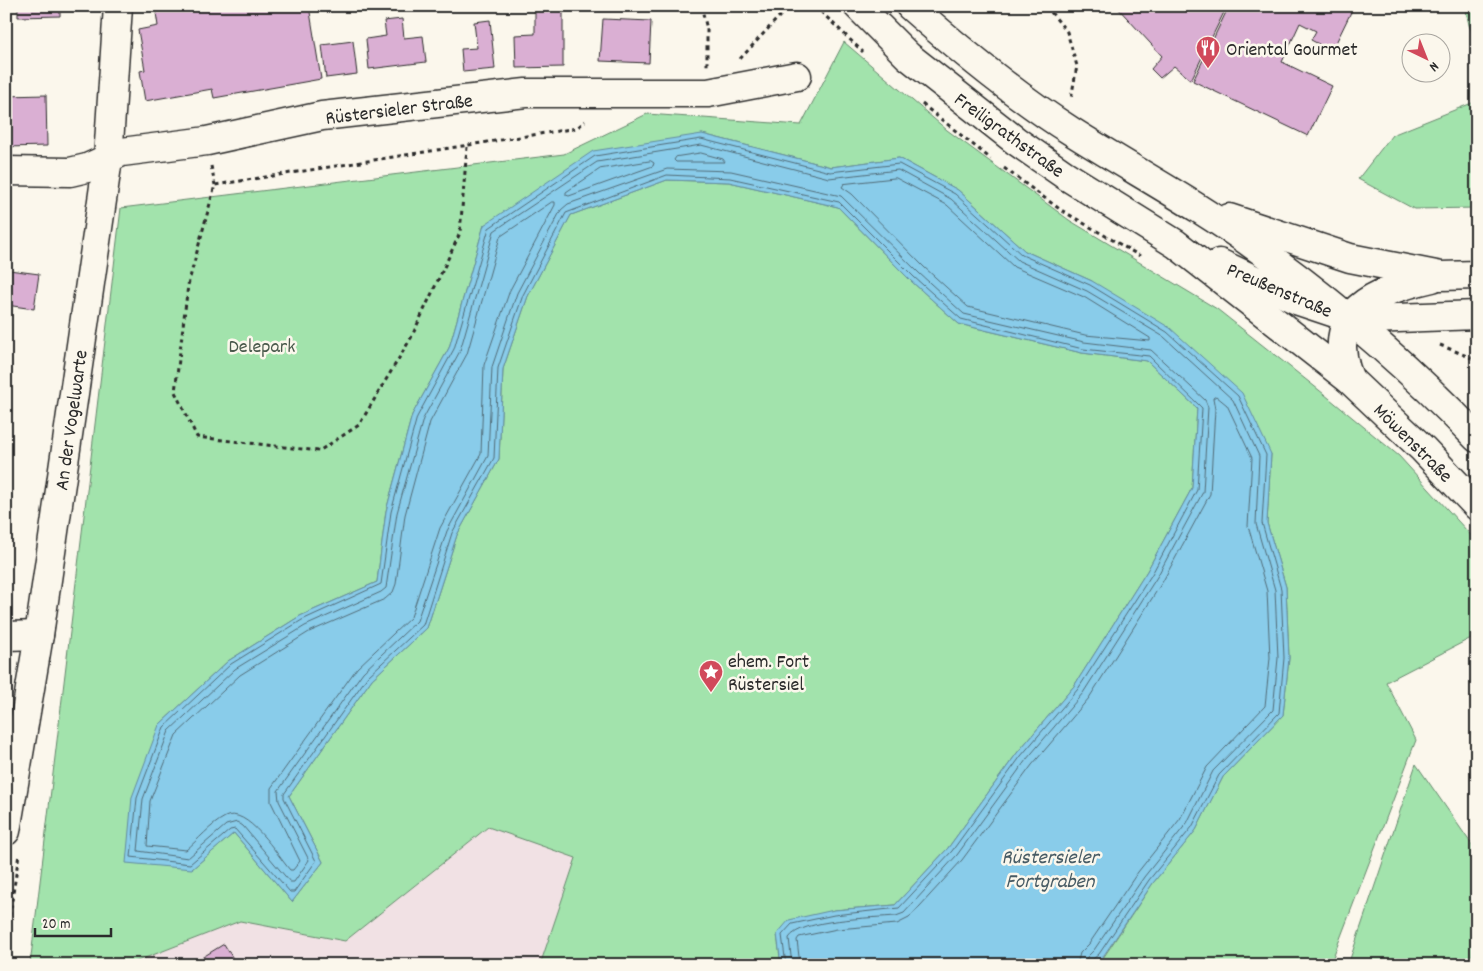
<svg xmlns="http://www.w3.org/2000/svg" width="1483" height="971" viewBox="0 0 1483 971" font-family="Dekko,sans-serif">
	<rect width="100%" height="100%" fill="#fbf7ec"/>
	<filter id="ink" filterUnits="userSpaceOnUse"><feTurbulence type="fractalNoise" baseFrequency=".02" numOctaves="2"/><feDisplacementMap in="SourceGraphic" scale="10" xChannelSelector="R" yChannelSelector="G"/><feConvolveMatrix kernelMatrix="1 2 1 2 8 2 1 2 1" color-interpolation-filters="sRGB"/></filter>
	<g filter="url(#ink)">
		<polygon fill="#f1e1e4" points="488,827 576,858 540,965 127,965 240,921 345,941"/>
		<g fill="#a2e3ac" stroke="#66876c">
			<polygon points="1465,6 1477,6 1477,45 1469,25"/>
			<polygon points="844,42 947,130 1069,220 1217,309 1324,394 1399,456 1477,542 1477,635 1386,682 1416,740 1330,965 1093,965 1103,958 1153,883 1196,830 1223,777 1283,715 1289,658 1286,587 1267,523 1271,454 1092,281 1025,251 958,190 899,158 831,167 702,134 484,225 449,348 412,415 386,511 377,582 300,616 228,661 159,725 192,869 234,833 292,902 323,862 289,796 372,679 427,628 457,535 499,459 503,369 528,296 571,215 667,180 729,182 838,207 911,281 959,324 1082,353 1147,361 1197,408 1192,488 1147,571 1074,686 1017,753 948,848 895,905 834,910 777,934 781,965 540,965 576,858 488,827 345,941 240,921 127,965 30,965 121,208 564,154 647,114 801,125"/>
			<polygon points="1477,101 1477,208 1414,209 1358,179 1392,135"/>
			<polygon points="1416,764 1477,852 1477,965 1348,965"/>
		</g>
		<polygon fill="#89ccea" stroke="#638c9e" points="702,134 831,167 899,158 958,190 1025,251 1092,281 1170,328 1242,393 1271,454 1267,523 1286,587 1289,658 1283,715 1223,777 1196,830 1153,883 1102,958 1093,965 781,965 777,934 789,920 834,910 895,905 948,848 1017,753 1074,686 1147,571 1192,488 1197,408 1147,361 1082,353 959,324 911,281 838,207 729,182 667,180 571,215 528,296 503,369 499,459 457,535 427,628 372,679 289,796 323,862 292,902 234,833 192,869 126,863 132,797 159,725 228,661 300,616 377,582 386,511 412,415 449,348 484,225 593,151"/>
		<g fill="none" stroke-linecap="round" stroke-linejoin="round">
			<g stroke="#516b77" stroke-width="1">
				<polygon points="701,153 723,159 725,162 676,162 674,160 676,157"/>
				<polygon points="651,161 654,163 653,166 569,196 566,195 566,192 600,169"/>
				<polygon points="896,178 947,205 1014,267 1084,297 1150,338 1150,341 1085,335 968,307 924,267 852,194 842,187 844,184"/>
				<path d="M552,202H555V205L510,290L484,365L481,454L440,528L411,617L357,668L271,788V802L300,861L293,870H290C277,855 247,805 225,817C210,825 198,840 186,850L147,846L150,801L176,735L240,675L309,632L385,599L393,592L396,584L405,515L430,422L467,354L500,237Z"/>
				<polyline points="786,965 782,935 792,924 834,915 899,908 952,851 1021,756 1078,689 1152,574 1197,490 1202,408 1149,356 1083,349 961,319 914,277 839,202 730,178 667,175 566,213 523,295 498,368 494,458 452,533 423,625 368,676 284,794 284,798 316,861 294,892 290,892 235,829 230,830 190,864 131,857 137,798 164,727 231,664 302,620 381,584 391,512 417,417 454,349 489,228 595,156 701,139 830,172 899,164 955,194 1022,255 1090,285 1167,332 1238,396 1266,455 1262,523 1281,589 1284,658 1279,713 1219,775 1192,827 1149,880 1099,954 1092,960 1091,965"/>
				<path d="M792,965L789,938C801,919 873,918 896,916L904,913L957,855L1026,760L1083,693L1157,577L1203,492L1208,407L1205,400L1151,350L1084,342L964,314L919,273L841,196L731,171L667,169L568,204L561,210L517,293L492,367L488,456L447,531L417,621L363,672L278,791L279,801L309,860L294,882H290L243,826L237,822L226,825L188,858L138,851L143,799L169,731L235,669L305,626L381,592L386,588L397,513L423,419L460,351L494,231L597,162L701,145L829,178L898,170L951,199L1019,261L1087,291L1164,337L1233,400L1259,456L1256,524L1275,590L1278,658L1273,710L1213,771L1187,823L1144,877L1094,950L1087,957L1085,965"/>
				<polyline points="800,965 797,940 799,937 837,929 897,924 909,918 962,860 1032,765 1089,698 1163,581 1210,494 1215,409 1213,398 1216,396 1227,405 1252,458 1248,526 1267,591 1270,658 1265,706 1207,767 1180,819 1138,872 1089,944 1080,953 1077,965"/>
			</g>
		</g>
		<g fill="#daafd3" stroke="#2b2b2b">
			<polygon points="18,6 60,6 60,16 18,17"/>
			<polygon points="155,6 309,6 321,79 214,98 212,89 145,101 140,71 145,70 138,30 158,26"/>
			<polygon points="535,6 563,6 563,67 516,68 515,35 535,34"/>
			<polygon points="1116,6 1227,6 1191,80 1174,66 1160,78 1151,69 1162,56"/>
			<polygon points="1229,6 1349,6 1353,8 1332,51 1311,40 1316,31 1300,23 1282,62 1332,86 1308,136 1193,81"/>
			<polygon points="402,19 404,38 423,36 426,62 369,69 366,39 386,36 384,21"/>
			<polygon points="603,19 651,21 649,63 600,61"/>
			<polygon points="490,20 495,69 463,72 461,49 477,48 474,22"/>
			<polygon points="353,41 357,74 326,78 322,45"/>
			<polygon points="46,95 47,146 6,147 6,96"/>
			<polygon points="9,270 39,274 34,309 6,305"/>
			<polygon points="224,944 237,965 190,965"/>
		</g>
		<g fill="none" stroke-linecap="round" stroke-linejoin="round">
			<defs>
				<g id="street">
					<polyline points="6,171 70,172 87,168 122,152 207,141 322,116 526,93 708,93 797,76"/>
					<polyline points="6,636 39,635"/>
					<polyline points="6,831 39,635 108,159 118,6"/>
				</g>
				<g id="secondary">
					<polyline points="858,6 908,56 1016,141 1065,175 1176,244 1350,380 1423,449 1477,506"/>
					<path d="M910,6C961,51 1014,95 1071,131C1134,171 1200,206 1260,250C1338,306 1410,368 1477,438"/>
					<polyline points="1229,218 1350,258 1441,276 1477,275"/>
					<polyline points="1219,263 1299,301 1350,318 1371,319 1477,315"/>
					<path d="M1350,380C1321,310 1376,291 1432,278"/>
				</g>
			</defs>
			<use href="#street" stroke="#2b2b2b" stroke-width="31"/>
			<use href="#secondary" stroke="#2b2b2b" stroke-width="31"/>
			<g stroke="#2b2b2b" stroke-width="3" stroke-dasharray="4 4" stroke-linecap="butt">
				<polyline points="701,6 707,29 707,66"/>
				<polyline points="815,6 863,52"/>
				<polyline points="1046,6 1067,32 1077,66 1071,99"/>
				<polyline points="740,59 789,6"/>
				<polyline points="922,104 991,159"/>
				<polyline points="467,147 460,233 411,338 359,425 319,451 197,437 175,392 188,285 215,185 577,128 585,121"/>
				<polyline points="211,166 215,185"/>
				<polyline points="1004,168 1061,210 1140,256"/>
				<polyline points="1440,345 1477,360"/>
				<polyline points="6,940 19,854"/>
			</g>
			<use href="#street" stroke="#fbf7ec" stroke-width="28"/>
			<use href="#secondary" stroke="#fbf7ec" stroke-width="28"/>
		</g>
	</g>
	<defs>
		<symbol id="restaurant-pin" viewBox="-11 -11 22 30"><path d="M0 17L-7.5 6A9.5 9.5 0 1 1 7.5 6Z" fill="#d1495b" stroke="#fbf7ec"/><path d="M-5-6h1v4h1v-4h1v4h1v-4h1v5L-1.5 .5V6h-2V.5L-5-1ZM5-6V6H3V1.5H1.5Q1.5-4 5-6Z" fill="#fff"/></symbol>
		<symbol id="sight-pin" viewBox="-11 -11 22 30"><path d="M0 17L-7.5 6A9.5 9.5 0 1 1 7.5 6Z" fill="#d1495b" stroke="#fbf7ec"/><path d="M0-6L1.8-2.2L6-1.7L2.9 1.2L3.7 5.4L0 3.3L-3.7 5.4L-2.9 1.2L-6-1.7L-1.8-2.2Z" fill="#fff"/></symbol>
	</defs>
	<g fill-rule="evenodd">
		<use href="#restaurant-pin" x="1194" y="34" width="28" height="38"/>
		<use href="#sight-pin" x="697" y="658" width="28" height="38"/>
	</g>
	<g text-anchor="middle" stroke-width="5" stroke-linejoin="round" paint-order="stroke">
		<g font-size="20" fill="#2b2b2b" stroke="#fbf7ec" text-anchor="start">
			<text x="1226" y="55">Oriental Gourmet</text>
			<text x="728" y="667">ehem. Fort<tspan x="728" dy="23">Rüstersiel</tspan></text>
		</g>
		<g font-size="20" fill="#2b2b2b" stroke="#fbf7ec">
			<text transform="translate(399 108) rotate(-7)" y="7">Rüstersieler Straße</text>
			<text transform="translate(1010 134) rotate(36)" y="7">Freiligrathstraße</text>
			<text transform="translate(1280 289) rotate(23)" y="7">Preußenstraße</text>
			<text transform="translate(70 420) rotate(-82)" y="7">An der Vogelwarte</text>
			<text transform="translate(1414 442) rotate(45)" y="7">Möwenstraße</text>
		</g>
		<g font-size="20" fill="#49594b" stroke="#fbf7ec">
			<text x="262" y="352">Delepark</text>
		</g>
		<g font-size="21" font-style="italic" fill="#475b64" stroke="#fbf7ec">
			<text x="1050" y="863">Rüstersieler<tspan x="1050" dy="24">Fortgraben</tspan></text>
		</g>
	</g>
	<rect width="1483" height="971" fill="none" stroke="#fbf7ec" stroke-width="25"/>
	<rect x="12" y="12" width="1458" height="946" fill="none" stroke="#2b2b2b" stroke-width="2" filter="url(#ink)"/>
	<g transform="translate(1426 58) rotate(137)"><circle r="24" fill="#fbf7ec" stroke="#a8a59f"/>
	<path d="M0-4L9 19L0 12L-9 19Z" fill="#d1495b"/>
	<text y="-8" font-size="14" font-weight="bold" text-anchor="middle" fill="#2b2b2b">N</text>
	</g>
	<path d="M35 928v8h76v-8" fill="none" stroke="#2b2b2b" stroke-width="2.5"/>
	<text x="42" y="928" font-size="15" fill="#2b2b2b" stroke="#fbf7ec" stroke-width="4" paint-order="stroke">20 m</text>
</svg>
